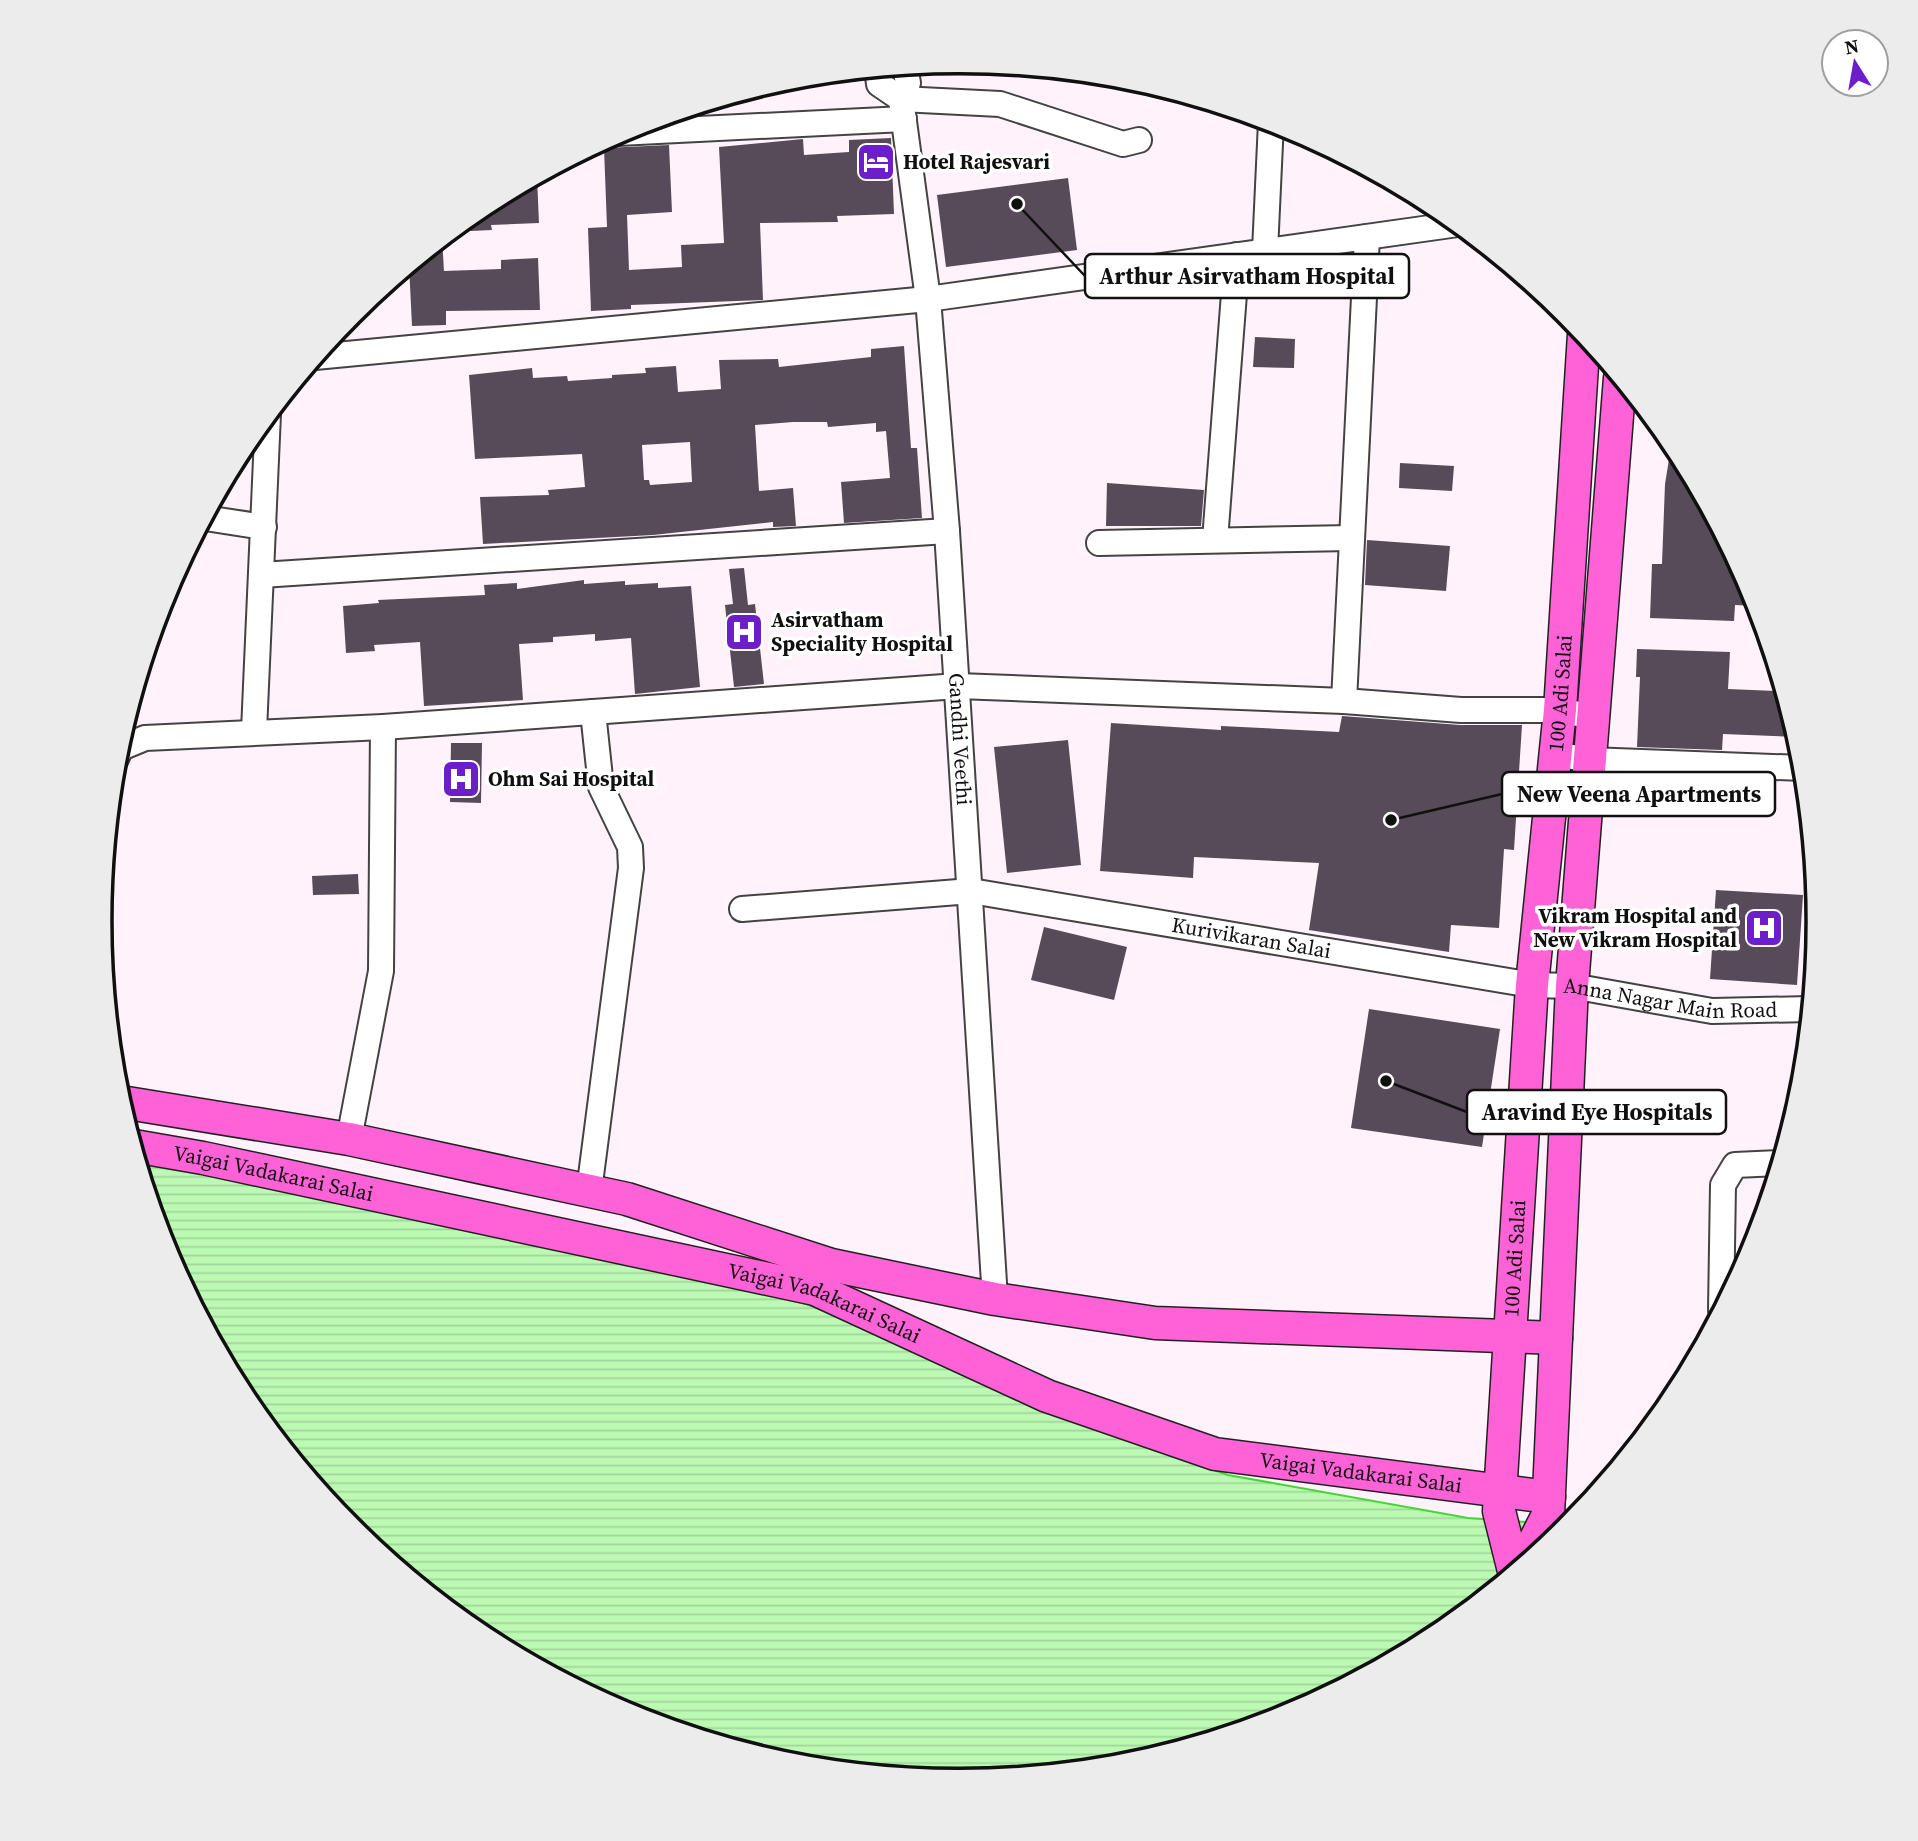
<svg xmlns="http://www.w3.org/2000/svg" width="1918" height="1841" viewBox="0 0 1918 1841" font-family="'Source Serif 4',serif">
	<defs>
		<pattern id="water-rules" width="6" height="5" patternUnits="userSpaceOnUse" patternTransform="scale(1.75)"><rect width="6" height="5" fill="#bcfab4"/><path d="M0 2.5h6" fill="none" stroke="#a1d59a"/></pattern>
	</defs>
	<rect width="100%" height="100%" fill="#fff2fb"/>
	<polygon fill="url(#water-rules)" stroke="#46d536" stroke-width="2" points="138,1159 738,1284 846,1316 1087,1426 1228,1475 1468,1518 1569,1525 1436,1635 1287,1714 1126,1763 959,1780 791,1763 630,1714 481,1635 351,1528 244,1398 165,1249"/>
	<g fill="#584b59" fill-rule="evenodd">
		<polygon points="891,138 894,214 837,216 838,222 760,223 763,300 631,305 631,309 591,311 588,228 607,227 604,148 669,145 672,212 627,215 629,270 682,267 681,245 724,243 719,147 803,139 804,155 849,152 849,140"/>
		<polygon points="537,177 539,223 491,225 492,230 450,232 482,206"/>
		<polygon points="1068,178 1077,250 946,267 937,195"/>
		<polygon points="442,238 444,271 501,269 501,260 538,258 540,310 446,311 446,325 412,326 409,265"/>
		<polygon points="1255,337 1295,339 1294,368 1253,367"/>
		<path d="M904,346L911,448H917L922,518L844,523L841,482L890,478L886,431L876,432V423L828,427L827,422H793L755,425L759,491L793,488L796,526L773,527V522L653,535L483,544L480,497L549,495L548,490L585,487L582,454L475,459L469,375L532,368L533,378L567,376L568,381L612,378V375L646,373L645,368L676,366L678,392L721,389L719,360L778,359L779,367L871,357V349ZM690,442L692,482L650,485L649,480H644L642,445Z"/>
		<polygon points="1672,441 1753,592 1757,606 1735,605 1734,621 1650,618 1652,564 1662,564 1665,484"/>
		<polygon points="1400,463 1454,466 1452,491 1399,488"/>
		<polygon points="1107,483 1204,490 1201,526 1106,526"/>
		<polygon points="1367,540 1450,546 1446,591 1365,585"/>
		<polygon points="744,568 748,605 755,604 764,684 734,687 725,605 733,604 729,569"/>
		<polygon points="584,580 584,584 625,581 625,585 658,583 658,588 691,586 700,687 635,694 631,638 595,641 595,634 553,637 553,642 519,644 523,700 424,706 420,642 374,645 375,651 346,653 343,606 379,603 378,600 485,595 484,585 517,583 517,589"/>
		<polygon points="1637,649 1730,652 1728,689 1776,691 1776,705 1788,706 1797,737 1723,734 1722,750 1637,747 1640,677 1636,677"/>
		<polygon points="1342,716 1460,725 1522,725 1514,850 1504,849 1499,928 1451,925 1449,952 1309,930 1319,863 1194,857 1193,878 1100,871 1111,723 1221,730 1221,726 1339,732"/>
		<polygon points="1068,740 1081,865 1007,873 994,747"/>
		<polygon points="451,743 482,743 481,803 450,802"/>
		<polygon points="358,874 359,894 313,895 312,876"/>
		<polygon points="1716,890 1803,895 1797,985 1710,979"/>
		<polygon points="1044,927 1127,947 1114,1000 1031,980"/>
		<polygon points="1369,1009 1500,1029 1482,1147 1351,1128"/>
	</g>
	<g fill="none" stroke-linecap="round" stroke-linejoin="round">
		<defs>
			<g id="minor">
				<path id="s1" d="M905,67L908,83L901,99L928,299L947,531L995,1299"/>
				<polyline points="877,69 879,84 901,99"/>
				<polyline points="901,99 1000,104 1123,144 1139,140"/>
				<polyline points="618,133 904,119"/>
				<polyline points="1265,251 1271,122"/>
				<polyline points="315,357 928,299 1458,224"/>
				<polyline points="205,518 264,527"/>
				<polyline points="1215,540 1237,255"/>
				<polyline points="1099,543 1351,538"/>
				<polyline points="261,575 947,531"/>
				<polyline points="1344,701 1367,237"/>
				<polyline points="254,731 268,414"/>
				<polyline points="1556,754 1589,760 1803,768"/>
				<polyline points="115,761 121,748 145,738 383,727 958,686 1344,701 1461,710 1560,710 1592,717"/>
				<path id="s2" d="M742,909L971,891L1532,985L1572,986L1712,1011L1810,1009"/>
				<polyline points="349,1139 381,971 383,727"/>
				<polyline points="589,1191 631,868 630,847 601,787 593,712"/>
				<polyline points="1721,1310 1723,1185 1735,1165 1779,1163"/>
			</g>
			<g id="major">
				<polyline points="121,1102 349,1139 627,1199 831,1265 995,1299 1155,1323 1556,1338"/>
				<path id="s3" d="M134,1146L203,1158L815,1289L1047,1396L1215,1454L1549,1497"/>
				<polyline points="1523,1564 1548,1515 1572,986 1620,378"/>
				<path id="s4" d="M1514,1571L1499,1511L1532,985L1560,710L1584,334"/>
			</g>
		</defs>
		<use href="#minor" stroke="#434343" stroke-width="28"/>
		<use href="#major" stroke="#212121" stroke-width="35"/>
		<use href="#minor" stroke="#fff" stroke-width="24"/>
		<use href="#major" stroke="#ff62d6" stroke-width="32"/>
	</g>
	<defs>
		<symbol id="hotel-square" viewBox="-11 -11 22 22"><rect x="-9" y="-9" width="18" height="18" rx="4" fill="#6c1fc9" stroke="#fff"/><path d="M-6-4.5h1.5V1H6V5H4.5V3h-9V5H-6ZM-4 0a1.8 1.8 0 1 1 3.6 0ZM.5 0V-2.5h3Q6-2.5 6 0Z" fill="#fff"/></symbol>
		<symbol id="hospital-square" viewBox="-11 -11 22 22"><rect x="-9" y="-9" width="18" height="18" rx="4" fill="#6c1fc9" stroke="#fff"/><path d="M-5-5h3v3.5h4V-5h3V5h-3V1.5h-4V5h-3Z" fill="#fff"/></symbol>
	</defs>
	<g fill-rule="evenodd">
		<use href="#hotel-square" x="854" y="140" width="44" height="44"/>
		<use href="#hospital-square" x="722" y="610" width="44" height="44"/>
		<use href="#hospital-square" x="439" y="757" width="44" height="44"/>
		<use href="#hospital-square" x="1742" y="906" width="44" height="44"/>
	</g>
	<g text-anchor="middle" stroke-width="7" stroke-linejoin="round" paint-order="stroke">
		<g font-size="21" font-weight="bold" fill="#101010" stroke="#fff" text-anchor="start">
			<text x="903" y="169">Hotel Rajesvari</text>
			<text x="771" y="627">Asirvatham<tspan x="771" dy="24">Speciality Hospital</tspan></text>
			<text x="488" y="786">Ohm Sai Hospital</text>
			<text x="1737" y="923" text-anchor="end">Vikram Hospital and<tspan x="1737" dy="24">New Vikram Hospital</tspan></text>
		</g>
		<g font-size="21" fill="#101010" stroke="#fff">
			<text dy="7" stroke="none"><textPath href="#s4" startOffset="882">100 Adi Salai</textPath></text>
			<text dy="7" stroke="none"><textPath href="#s1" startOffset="677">Gandhi Veethi</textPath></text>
			<text dy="7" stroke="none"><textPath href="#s2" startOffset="514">Kurivikaran Salai</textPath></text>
			<text dy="7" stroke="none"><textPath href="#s2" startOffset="938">Anna Nagar Main Road</textPath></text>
			<text dy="7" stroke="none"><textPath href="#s3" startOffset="142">Vaigai Vadakarai Salai</textPath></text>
			<text dy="7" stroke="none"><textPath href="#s4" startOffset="315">100 Adi Salai</textPath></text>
			<text dy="7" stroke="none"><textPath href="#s3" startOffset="709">Vaigai Vadakarai Salai</textPath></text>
			<text dy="7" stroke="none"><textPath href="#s3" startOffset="1276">Vaigai Vadakarai Salai</textPath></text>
		</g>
	</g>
	<path d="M0 0H1918V1841H0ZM112 921a847 847 0 1 1 1694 0a847 847 0 1 1-1694 0Z" fill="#ececec" fill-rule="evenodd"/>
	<path fill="none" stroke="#101010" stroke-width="3.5" d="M112 921a847 847 0 1 1 1694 0a847 847 0 1 1-1694 0Z"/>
	<path fill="none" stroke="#101010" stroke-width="2.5" d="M1017 204L1085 276M1391 820L1502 794M1386 1081L1467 1112"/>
	<g fill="#101010" stroke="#fff" stroke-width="2.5">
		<circle cx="1017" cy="204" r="7"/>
		<circle cx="1391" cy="820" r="7"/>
		<circle cx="1386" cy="1081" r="7"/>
	</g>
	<g fill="#fff" stroke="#101010" stroke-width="2.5">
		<rect x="1085" y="254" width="324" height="44" rx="7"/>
		<rect x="1502" y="772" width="273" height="44" rx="7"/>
		<rect x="1467" y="1090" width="259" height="44" rx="7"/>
	</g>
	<g font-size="23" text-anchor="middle" font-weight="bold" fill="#101010">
		<text x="1247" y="284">Arthur Asirvatham Hospital</text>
		<text x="1639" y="802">New Veena Apartments</text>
		<text x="1597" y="1120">Aravind Eye Hospitals</text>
	</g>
	<g transform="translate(1855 63) rotate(349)"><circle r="33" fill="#ffffff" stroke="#9f9f9f" stroke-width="2"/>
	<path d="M0-5L12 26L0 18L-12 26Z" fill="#6c1fc9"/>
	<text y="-10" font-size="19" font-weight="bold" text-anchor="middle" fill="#101010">N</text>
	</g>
</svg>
